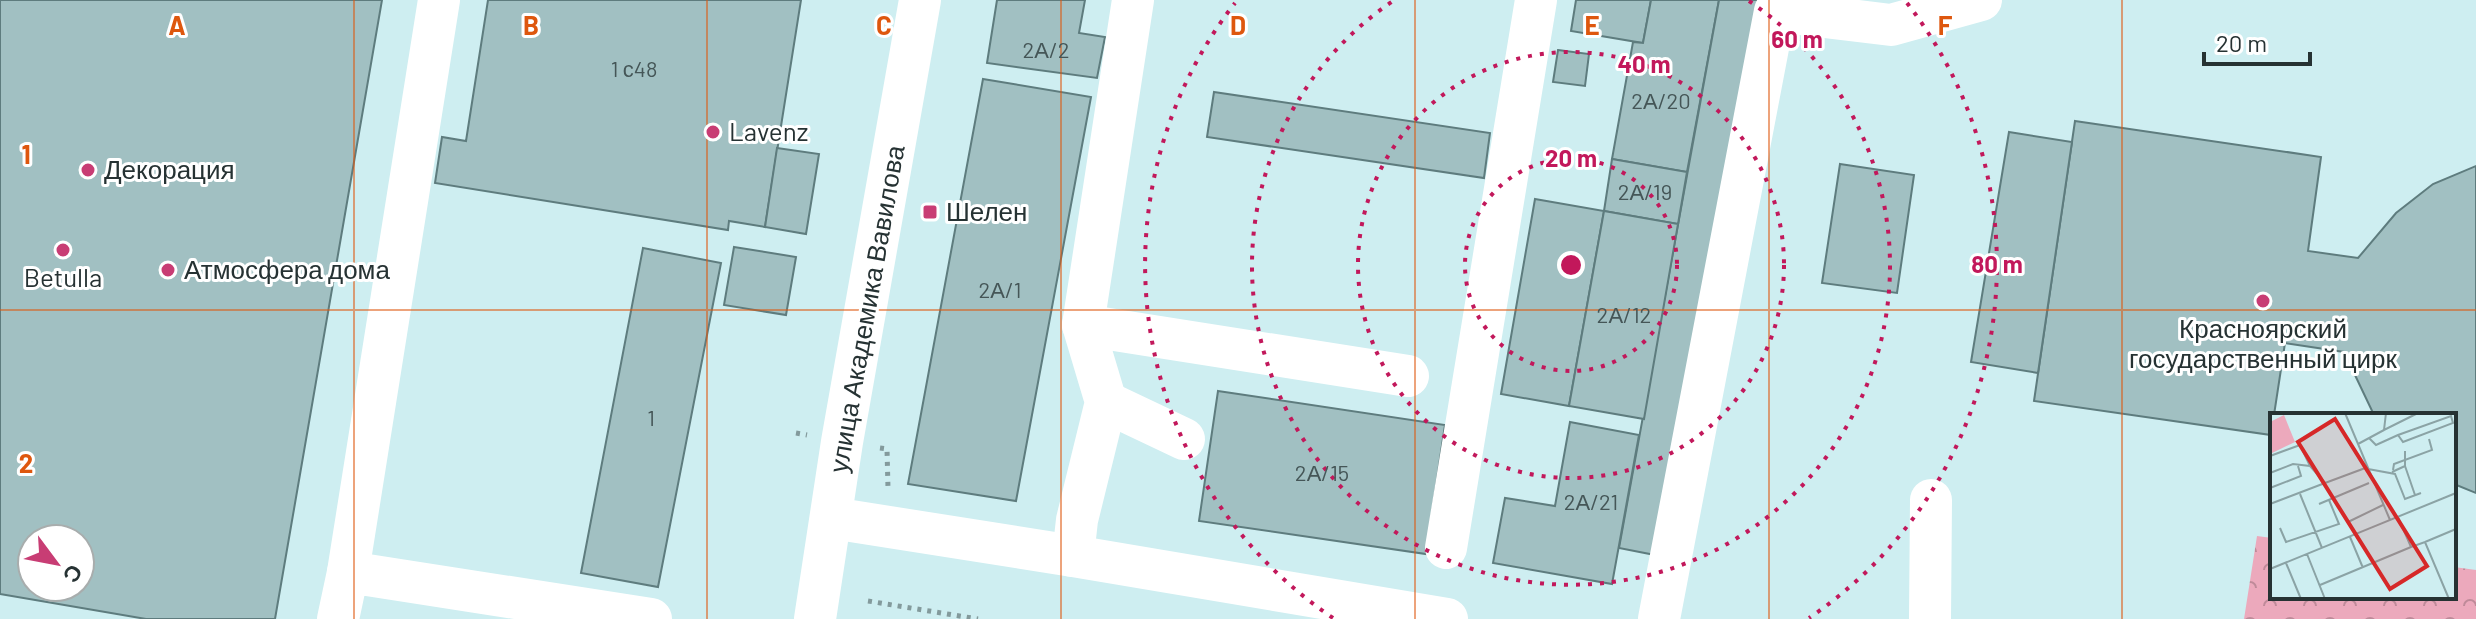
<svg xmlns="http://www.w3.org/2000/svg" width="2476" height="619" viewBox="0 0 2476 619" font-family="Barlow,sans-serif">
	<defs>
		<pattern id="forest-crowns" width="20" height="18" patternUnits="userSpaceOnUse" patternTransform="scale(2)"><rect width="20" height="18" fill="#eca9bc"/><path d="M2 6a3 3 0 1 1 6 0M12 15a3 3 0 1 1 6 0" fill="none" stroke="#bf8a99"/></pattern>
	</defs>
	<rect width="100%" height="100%" fill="#ceeef1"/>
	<polygon fill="url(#forest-crowns)" points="2257,536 2272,538 2272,597 2454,597 2454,567 2476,570 2476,619 2244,619"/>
	<g fill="#a1c0c2" stroke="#5e7c7e" stroke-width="2" fill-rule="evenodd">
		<path d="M0,0H382L275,619H146L0,594ZM32,539H80V587H32Z"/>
		<polygon points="488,0 801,0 765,227 729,221 728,230 435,183 442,137 466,141"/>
		<polygon points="997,0 1085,0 1079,33 1105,37 1097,78 987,63"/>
		<polygon points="1576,0 1651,0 1643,43 1571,31"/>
		<polygon points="1651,0 1719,0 1687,172 1612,159 1633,42 1643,43"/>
		<polygon points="1719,0 1762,0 1655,555 1619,548"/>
		<polygon points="1558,50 1589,54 1585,86 1553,82"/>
		<polygon points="983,79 1091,97 1016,501 908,484"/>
		<polygon points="1214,92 1490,133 1484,178 1207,137"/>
		<polygon points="2075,121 2321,157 2308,251 2358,258 2396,213 2433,184 2476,166 2476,493 2454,484 2454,415 2374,415 2344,352 2285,343 2274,415 2272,415 2271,435 2034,401"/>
		<polygon points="2009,132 2072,142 2038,373 1971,362"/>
		<polygon points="777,148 819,154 806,234 765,227"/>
		<polygon points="1612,159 1687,172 1678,224 1604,211"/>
		<polygon points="1840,164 1914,175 1897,293 1822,283"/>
		<polygon points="1535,199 1604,211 1569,406 1501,394"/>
		<polygon points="1604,211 1678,224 1644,419 1569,406"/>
		<polygon points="734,247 796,257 786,315 724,305"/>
		<polygon points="643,248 721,263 658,587 581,573"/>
		<polygon points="1218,391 1445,425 1426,554 1199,521"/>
		<polygon points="1570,422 1639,435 1612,584 1493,563 1505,498 1555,506"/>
	</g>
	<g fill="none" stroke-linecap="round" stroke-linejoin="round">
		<g stroke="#839a9c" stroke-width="5" stroke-dasharray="4 6" stroke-linecap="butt">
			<polyline points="796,433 807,435"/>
			<polyline points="880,448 887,449 888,488"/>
			<polyline points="868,601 978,619"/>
		</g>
		<g stroke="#fff" stroke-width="42">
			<polyline points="1083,325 1408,376"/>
			<polyline points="1106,402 1184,439"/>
			<polyline points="832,518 1073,556 1447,619"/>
			<polyline points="1446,548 1536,0"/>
			<polyline points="1073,556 1077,520 1106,402 1083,325 1133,0"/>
			<polyline points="348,572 439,0"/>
			<polyline points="338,619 348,572 651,619"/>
			<polyline points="815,619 842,442 920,0"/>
			<polyline points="1659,619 1775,11 1891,25 1981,0"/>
			<polyline points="1930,619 1931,500"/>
		</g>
	</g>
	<path fill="none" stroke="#de570e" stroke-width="2" stroke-opacity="0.55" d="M354,0V619M707,0V619M1061,0V619M1415,0V619M1769,0V619M2122,0V619M0,310H2476"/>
	<g fill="none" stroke="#c2185b" stroke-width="4" stroke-dasharray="4 8">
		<circle cx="1571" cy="265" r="106"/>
		<circle cx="1571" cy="265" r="213"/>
		<path d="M1749 1A319 319 0 1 1 1393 1"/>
		<path d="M1333 618A426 426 0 0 1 1235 3M1907 3A426 426 0 0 1 1809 618"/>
	</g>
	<g fill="#c83d74" stroke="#fff" stroke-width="3">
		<circle cx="713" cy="132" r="8"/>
		<circle cx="88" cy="170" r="8"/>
		<rect x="922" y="204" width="16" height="16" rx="4"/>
		<circle cx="63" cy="250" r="8"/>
		<circle cx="168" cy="270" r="8"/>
		<circle cx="2263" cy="301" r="8"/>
	</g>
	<g text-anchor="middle" stroke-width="6" stroke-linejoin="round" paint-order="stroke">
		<g font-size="22" fill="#455657">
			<text x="1046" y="58">2А/2</text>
			<text x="634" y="77">1 с48</text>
			<text x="1661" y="109">2А/20</text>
			<text x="1645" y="200">2А/19</text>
			<text x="1000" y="298">2А/1</text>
			<text x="1624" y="323">2А/12</text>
			<text x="651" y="426">1</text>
			<text x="1322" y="481">2А/15</text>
			<text x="1591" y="510">2А/21</text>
		</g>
		<g font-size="26" fill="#263233" stroke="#fff" text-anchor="start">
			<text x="729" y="141">Lavenz</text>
			<text x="104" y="179">Декорация</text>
			<text x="946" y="221">Шелен</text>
			<text x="184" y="279">Атмосфера дома</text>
			<text x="63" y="287" text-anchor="middle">Betulla</text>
			<text x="2263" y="338" text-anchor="middle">Красноярский<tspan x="2263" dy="30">государственный цирк</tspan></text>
		</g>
		<g font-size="26" fill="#263233" stroke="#fff">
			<text transform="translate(867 309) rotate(-80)" y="9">улица Академика Вавилова</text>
		</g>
	</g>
	<g transform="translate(2270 413)">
		<rect width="186" height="186" fill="#ceeef1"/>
		<path d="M14,2L25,29L0,41V9Z" fill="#eca9bc"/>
		<path fill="none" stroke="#8ba3a5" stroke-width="2" d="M75,0L120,107M116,0L114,17L148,0M99,25L106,32L128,22L181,3L183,10L133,29L128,22M88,31L114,17M0,43L30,32L40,53M135,53L145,82M98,56L125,61L135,86L151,80M123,57L124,51L162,37L159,26M122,59L135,53V38M0,60L23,51L40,53L55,70L98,54M0,75L31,63L28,53M30,81L52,135M0,91L55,70M49,91L99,70M128,104L141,134L155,129L179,186M78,109L113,92M10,115L16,129L69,111L59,87M80,124L93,155M155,129L186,116M37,141L55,186M16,150L31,186M0,156L186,80M50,172L141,134"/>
		<path fill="#d62828" fill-opacity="0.15" stroke="#d62828" stroke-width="4" d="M65,6L157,153L120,176L28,29Z"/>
		<rect width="186" height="186" fill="none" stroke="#263233" stroke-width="4"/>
	</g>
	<g font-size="26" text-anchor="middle" font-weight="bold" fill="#de570e" stroke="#fff" stroke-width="6" stroke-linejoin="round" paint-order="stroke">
		<text x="177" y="35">A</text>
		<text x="531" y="35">B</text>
		<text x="884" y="35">C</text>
		<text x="1238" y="35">D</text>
		<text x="1592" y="35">E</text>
		<text x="1945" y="35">F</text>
		<text x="26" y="164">1</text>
		<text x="26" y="473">2</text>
	</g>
	<circle cx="1571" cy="265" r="12" fill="#c2185b" stroke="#fff" stroke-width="4"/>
	<g font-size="24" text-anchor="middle" font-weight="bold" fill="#c2185b" stroke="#fff" stroke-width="6" stroke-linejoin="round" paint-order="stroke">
		<text x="1797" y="48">60 m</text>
		<text x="1644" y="73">40 m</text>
		<text x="1571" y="167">20 m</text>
		<text x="1997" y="273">80 m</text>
	</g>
	<g transform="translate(56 563) rotate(122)"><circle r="38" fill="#ffffff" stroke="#a8adad" stroke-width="2"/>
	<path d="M0-6L14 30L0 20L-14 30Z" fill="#c83d74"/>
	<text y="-12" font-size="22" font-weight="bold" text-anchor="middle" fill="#263233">С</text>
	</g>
	<path d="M2204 52v12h106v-12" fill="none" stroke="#263233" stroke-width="4"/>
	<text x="2216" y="52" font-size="24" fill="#263233" stroke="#ffffff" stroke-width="6" paint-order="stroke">20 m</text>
</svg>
